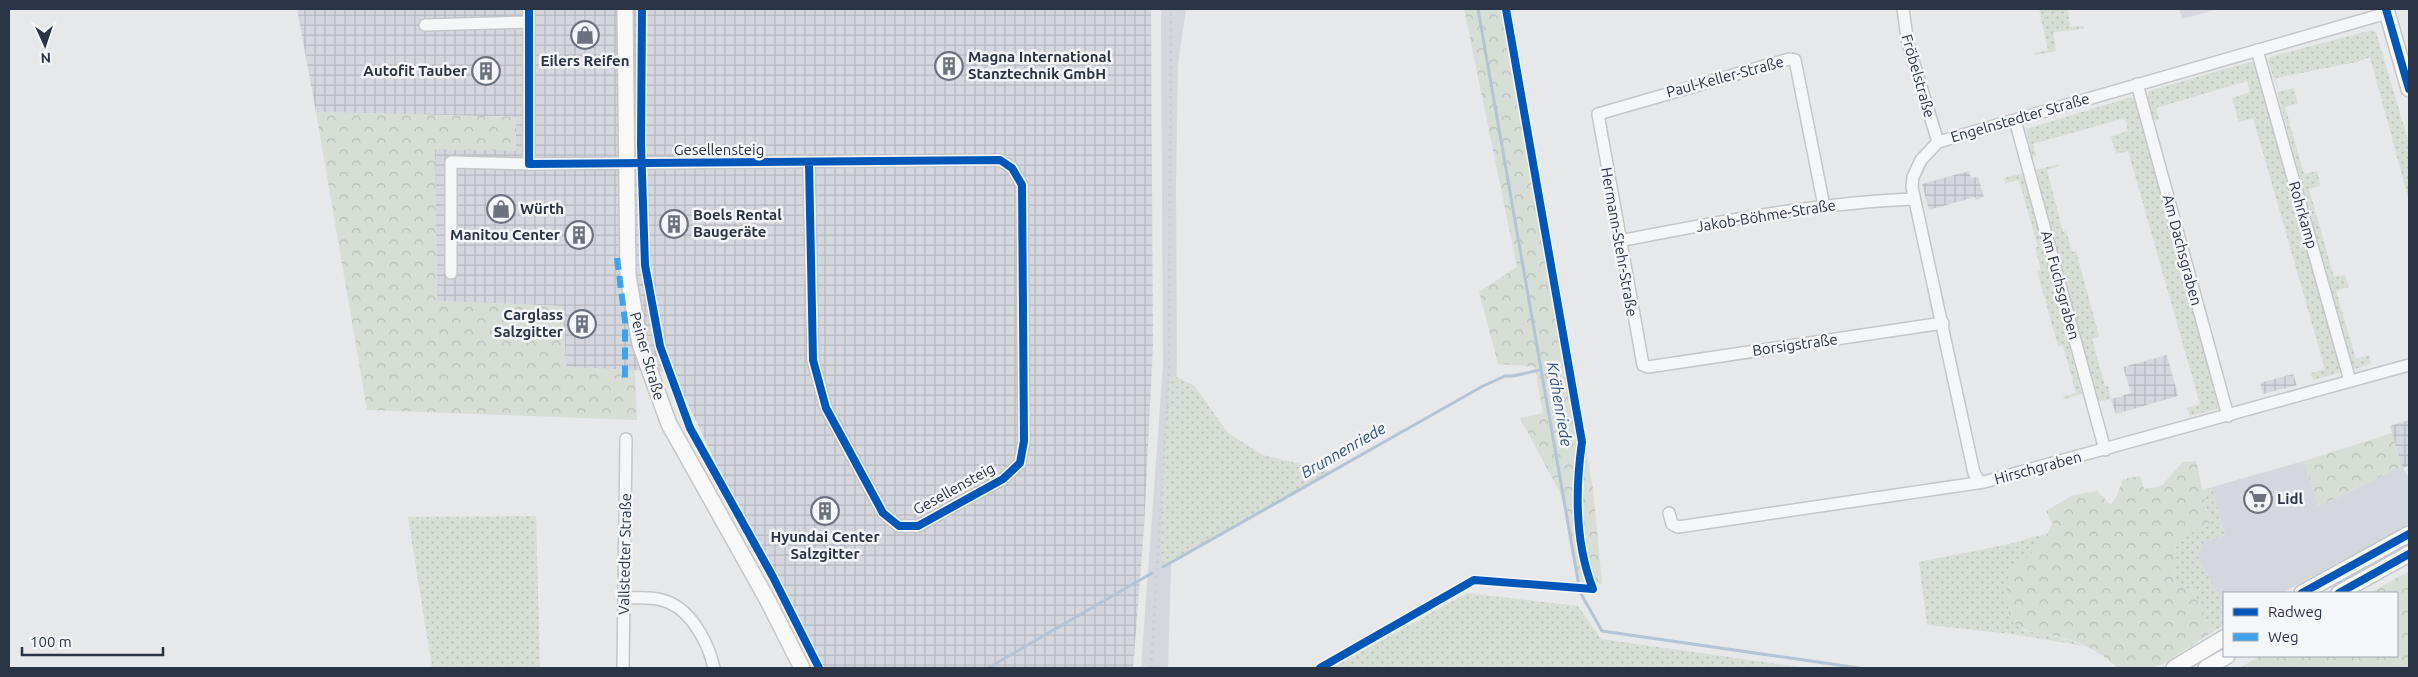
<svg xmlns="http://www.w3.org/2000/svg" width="2418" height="677" viewBox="0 0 2418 677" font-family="Ubuntu,sans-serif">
	<defs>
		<pattern id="industrial-grid" width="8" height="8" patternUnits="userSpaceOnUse" patternTransform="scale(1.25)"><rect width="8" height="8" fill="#d4d7dd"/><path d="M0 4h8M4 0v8" fill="none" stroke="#b6b9bf"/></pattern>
		<pattern id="grass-dots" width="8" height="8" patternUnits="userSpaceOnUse" patternTransform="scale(1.25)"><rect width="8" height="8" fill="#d6ded6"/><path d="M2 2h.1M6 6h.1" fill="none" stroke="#b8bfb9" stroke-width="1.8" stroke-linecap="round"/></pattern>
		<pattern id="forest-crowns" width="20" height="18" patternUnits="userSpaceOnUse" patternTransform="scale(1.25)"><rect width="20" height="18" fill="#d6ded6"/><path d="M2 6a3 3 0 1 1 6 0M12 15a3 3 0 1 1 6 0" fill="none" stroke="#b8bfb9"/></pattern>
	</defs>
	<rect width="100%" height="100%" fill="#e6e8ea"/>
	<g fill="#d4d7dd">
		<polygon points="1161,9 1186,9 1178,64 1176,185 1177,362 1168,668 1141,668 1163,365"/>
		<polygon points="2179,9 2217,9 2182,19"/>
		<polygon points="2304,461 2318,506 2402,467 2409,478 2409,524 2282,593 2224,593 2224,605 2198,557 2205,541 2225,535 2212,487"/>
	</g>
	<g fill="url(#industrial-grid)">
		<polygon points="297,9 1151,9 1153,346 1144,528 1133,668 817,668 743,521 673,372 566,367 563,306 437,301 435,149 516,150 516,117 316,112"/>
		<polygon points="1969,171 1971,178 1978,177 1984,197 1976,200 1975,197 1929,210 1922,184"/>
		<polygon points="2167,355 2178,396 2116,414 2111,399 2131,393 2123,367"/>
		<polygon points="2293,374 2297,385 2263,394 2260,383"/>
		<polygon points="2409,420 2409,466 2402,468 2390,426"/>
	</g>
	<g fill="url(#grass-dots)">
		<polygon points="2039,9 2068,9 2070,27 2084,26 2084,29 2053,32 2056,51 2034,55 2034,53 2048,50"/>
		<polygon points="2372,30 2376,32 2409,144 2409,201 2370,57 2357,62 2276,78 2278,90 2268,61 2270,57"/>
		<polygon points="2250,62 2254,64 2262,91 2340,368 2339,373 2313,380 2311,373 2325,369 2253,118 2239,122 2232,98 2250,92 2247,81 2156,108 2159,119 2154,121 2147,96 2149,91"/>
		<polygon points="2294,88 2298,104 2285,107 2304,174 2317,171 2320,186 2309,189 2334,277 2345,275 2349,287 2336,291 2356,359 2369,355 2371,364 2355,369 2352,366 2277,92"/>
		<polygon points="2131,97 2135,100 2143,127 2218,405 2217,409 2190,416 2187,408 2200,404 2128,151 2116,154 2111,136 2128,131 2125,118 2033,144 2036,155 2032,157 2026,129"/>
		<polygon points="2059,164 2059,166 2047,170 2063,232 2066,231 2072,252 2076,251 2099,336 2092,339 2105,386 2108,386 2111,399 2098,402 2036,170"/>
		<polygon points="2023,173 2082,394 2064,399 2063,396 2076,393 2063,346 2058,346 2037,271 2041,270 2035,248 2038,247 2019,180 2005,183 2004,178"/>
		<polygon points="1169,374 1194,385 1228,433 1263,455 1330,471 1163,567 1160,532"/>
		<polygon points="2212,487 2225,535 2205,541 2198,557 2224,605 2224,625 2211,633 2194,592 2174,581 2176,540 2210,524 2203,490"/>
		<polygon points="536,516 540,668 432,668 408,517"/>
		<polygon points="2048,533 2031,555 2009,572 2022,630 2069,640 2084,646 2012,634 1927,625 1919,562 2005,545"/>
		<polygon points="1467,593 1578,606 1601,639 1806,668 1332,668"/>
	</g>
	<g fill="url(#forest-crowns)">
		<polygon points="1464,9 1506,9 1593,488 1602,584 1578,581 1565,502 1520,418 1543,413 1535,367 1498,364 1479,292 1517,267"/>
		<polygon points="316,112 516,117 516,151 435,149 437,301 563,306 566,367 635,370 637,420 367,410"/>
		<polygon points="2392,433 2402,467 2318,506 2304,461"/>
		<path d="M2196,461L2210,524L2176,540L2174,581L2194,592L2211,633L2163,664L2150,668H2118C2104,655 2087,645 2068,639C2044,632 2030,637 2010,620L2006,593L2009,572C2030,556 2040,546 2053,524L2046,511L2073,495L2097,491L2111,505L2117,495L2123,479L2140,476L2144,489L2161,486L2183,462Z"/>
		<polygon points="2409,571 2409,668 2239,668 2260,656 2397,656 2397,593 2370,593"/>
	</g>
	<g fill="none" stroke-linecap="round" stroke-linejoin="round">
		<g stroke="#b4c4d5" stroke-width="3">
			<polyline points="1478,9 1580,592 1602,631 1859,668"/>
			<polyline points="1163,567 1483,386 1505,376 1513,376 1540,370"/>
			<polyline points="988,668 1152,573"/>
		</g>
		<defs>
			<g id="street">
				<polyline points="529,9 529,164 1000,160 1012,168 1022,185 1024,441 1020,463 1003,479 918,526 899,526 883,513 826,408 813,360 809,163"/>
				<polyline points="1903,9 1908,44 1938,142"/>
				<polyline points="425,25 529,22"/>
				<polyline points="2257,50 2350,381"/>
				<polyline points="2137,84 2228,416"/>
				<polyline points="2015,120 2105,450"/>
				<polyline points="1824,206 1795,60 1789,59 1598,114 1643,365 1648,367 1943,323"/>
				<path d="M1619,241C1717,222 1814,203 1914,199"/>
				<polyline points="451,273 451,162 529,164"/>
				<polyline points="1979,481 1974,473 1912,187 1913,177 1921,160 1938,142 2387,13"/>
				<polyline points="1669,513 1672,524 1678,527 1984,482 2409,365"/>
				<path d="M624,598C639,598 657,596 670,603C693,613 709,645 714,668"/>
				<polyline points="623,668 626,439"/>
			</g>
			<g id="secondary">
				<polyline points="625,9 628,276 640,344 669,424 767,599 802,668"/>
				<polyline points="2386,9 2409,89"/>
				<polyline points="2302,593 2409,534"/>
				<polyline points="2339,593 2409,554"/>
				<polyline points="2174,668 2224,638"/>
				<polyline points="2206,668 2227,656"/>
			</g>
		</defs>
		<use href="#street" stroke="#c4c6c8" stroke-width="14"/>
		<use href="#secondary" stroke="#c4c6c8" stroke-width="18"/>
		<use href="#street" stroke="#f5f6f7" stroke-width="11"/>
		<use href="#secondary" stroke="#f8f8f8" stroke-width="15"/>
		<polyline stroke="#cecfd2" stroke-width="3" stroke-dasharray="2.5 5" stroke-linecap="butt" points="1151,668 1169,374 1171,9"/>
		<polyline stroke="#3ea3ec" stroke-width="6" stroke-dasharray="12 6" stroke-linecap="butt" points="617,258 625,321 625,381"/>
		<defs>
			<g id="cycleway">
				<polyline points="529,9 529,164 1000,160 1012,168 1022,185 1024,441 1020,463 1003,479 918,526 899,526 883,513 826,408 813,360 809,163"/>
				<polyline points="642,9 641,144 645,265 660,346 690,428 773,577 819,668"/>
				<polyline points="2386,9 2409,89"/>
				<polyline points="2302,593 2409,534"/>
				<polyline points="2339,593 2409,554"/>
				<path d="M1320,668L1474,580L1593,589C1575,543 1575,491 1582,442L1506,9"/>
			</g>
		</defs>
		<use href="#cycleway" stroke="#f4f6f9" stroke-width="11"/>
		<use href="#cycleway" stroke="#0057b8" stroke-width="8"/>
	</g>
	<defs>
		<symbol id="shop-ring" viewBox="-11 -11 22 22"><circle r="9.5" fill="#f4f6f9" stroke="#6c737f" stroke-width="1.5"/><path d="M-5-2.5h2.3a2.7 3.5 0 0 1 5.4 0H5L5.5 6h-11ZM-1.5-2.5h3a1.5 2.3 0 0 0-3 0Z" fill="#6c737f"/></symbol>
		<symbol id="building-ring" viewBox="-11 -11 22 22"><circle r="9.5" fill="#f4f6f9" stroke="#6c737f" stroke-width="1.5"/><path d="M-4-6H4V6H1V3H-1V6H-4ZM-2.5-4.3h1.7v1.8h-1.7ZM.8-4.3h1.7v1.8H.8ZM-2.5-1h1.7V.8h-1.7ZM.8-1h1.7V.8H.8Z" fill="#6c737f"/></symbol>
		<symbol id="supermarket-ring" viewBox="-11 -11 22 22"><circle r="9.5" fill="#f4f6f9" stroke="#6c737f" stroke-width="1.5"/><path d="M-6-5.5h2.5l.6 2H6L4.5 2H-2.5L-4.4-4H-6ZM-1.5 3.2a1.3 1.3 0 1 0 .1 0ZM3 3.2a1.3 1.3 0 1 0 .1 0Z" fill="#6c737f"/></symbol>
	</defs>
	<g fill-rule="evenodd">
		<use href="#shop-ring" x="569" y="19" width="32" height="32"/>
		<use href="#building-ring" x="933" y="50" width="32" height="32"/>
		<use href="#building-ring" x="470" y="55" width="32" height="32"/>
		<use href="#shop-ring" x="485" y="193" width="32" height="32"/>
		<use href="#building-ring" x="658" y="208" width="32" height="32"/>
		<use href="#building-ring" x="563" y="219" width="32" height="32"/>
		<use href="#building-ring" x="566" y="308" width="32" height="32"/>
		<use href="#supermarket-ring" x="2242" y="483" width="32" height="32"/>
		<use href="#building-ring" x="809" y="495" width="32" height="32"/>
	</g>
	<g text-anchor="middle" stroke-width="5" stroke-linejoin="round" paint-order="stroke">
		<g font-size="15" font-weight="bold" fill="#2b3445" stroke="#f4f6f9" text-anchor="start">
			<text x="968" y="62">Magna International<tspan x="968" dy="17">Stanztechnik GmbH</tspan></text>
			<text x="585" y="66" text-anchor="middle">Eilers Reifen</text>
			<text x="467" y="76" text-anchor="end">Autofit Tauber</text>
			<text x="520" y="214">Würth</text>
			<text x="693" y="220">Boels Rental<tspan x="693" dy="17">Baugeräte</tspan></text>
			<text x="560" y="240" text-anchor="end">Manitou Center</text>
			<text x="563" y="320" text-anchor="end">Carglass<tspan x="563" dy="17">Salzgitter</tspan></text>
			<text x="2277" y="504">Lidl</text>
			<text x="825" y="542" text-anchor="middle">Hyundai Center<tspan x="825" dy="17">Salzgitter</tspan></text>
		</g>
		<g font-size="15" fill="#2b3445" stroke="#f4f6f9">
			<text transform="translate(1918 76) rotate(74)" y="5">Fröbelstraße</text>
			<text transform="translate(1725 77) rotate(-15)" y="5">Paul-Keller-Straße</text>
			<text transform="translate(2020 118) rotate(-16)" y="5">Engelnstedter Straße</text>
			<text x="719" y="155">Gesellensteig</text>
			<text transform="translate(2303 215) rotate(74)" y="5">Rohrkamp</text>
			<text transform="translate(1766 216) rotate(-9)" y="5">Jakob-Böhme-Straße</text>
			<text transform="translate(1619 242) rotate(80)" y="5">Hermann-Stehr-Straße</text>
			<text transform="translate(2182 250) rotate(75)" y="5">Am Dachsgraben</text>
			<text transform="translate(2060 285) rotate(75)" y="5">Am Fuchsgraben</text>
			<text transform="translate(1795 345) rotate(-8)" y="5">Borsigstraße</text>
			<text transform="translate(647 356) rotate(74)" y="5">Peiner Straße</text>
			<text transform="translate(2038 468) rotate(-15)" y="5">Hirschgraben</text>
			<text transform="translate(954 489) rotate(-29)" y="5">Gesellensteig</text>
			<text transform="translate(625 554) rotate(-89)" y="5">Vallstedter Straße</text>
		</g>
		<g font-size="16" font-style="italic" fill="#34527a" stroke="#f4f6f9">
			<text transform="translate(1560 404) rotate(80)" y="6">Krähenriede</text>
			<text transform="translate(1343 450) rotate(-30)" y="6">Brunnenriede</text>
		</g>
	</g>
	<rect width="2418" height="677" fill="none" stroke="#2b3445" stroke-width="20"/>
	<rect x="2223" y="592" width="175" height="65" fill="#f4f6f9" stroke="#a4a8b1"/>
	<rect x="2233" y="608" width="25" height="8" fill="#0057b8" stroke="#a4a8b1"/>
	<text x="2268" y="617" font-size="15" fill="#2b3445">Radweg</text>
	<rect x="2233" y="633" width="25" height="8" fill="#3ea3ec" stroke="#a4a8b1"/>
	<text x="2268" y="642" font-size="15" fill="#2b3445">Weg</text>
	<g transform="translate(45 45) rotate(177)" stroke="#f4f6f9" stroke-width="4" paint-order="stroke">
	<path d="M0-4L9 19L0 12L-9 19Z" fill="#2b3445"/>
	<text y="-8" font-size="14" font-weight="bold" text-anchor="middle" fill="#2b3445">N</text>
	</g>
	<path d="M22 647v8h141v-8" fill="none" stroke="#2b3445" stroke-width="2.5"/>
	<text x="30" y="647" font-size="15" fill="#2b3445" stroke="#f4f6f9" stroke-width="4" paint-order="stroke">100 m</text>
</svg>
